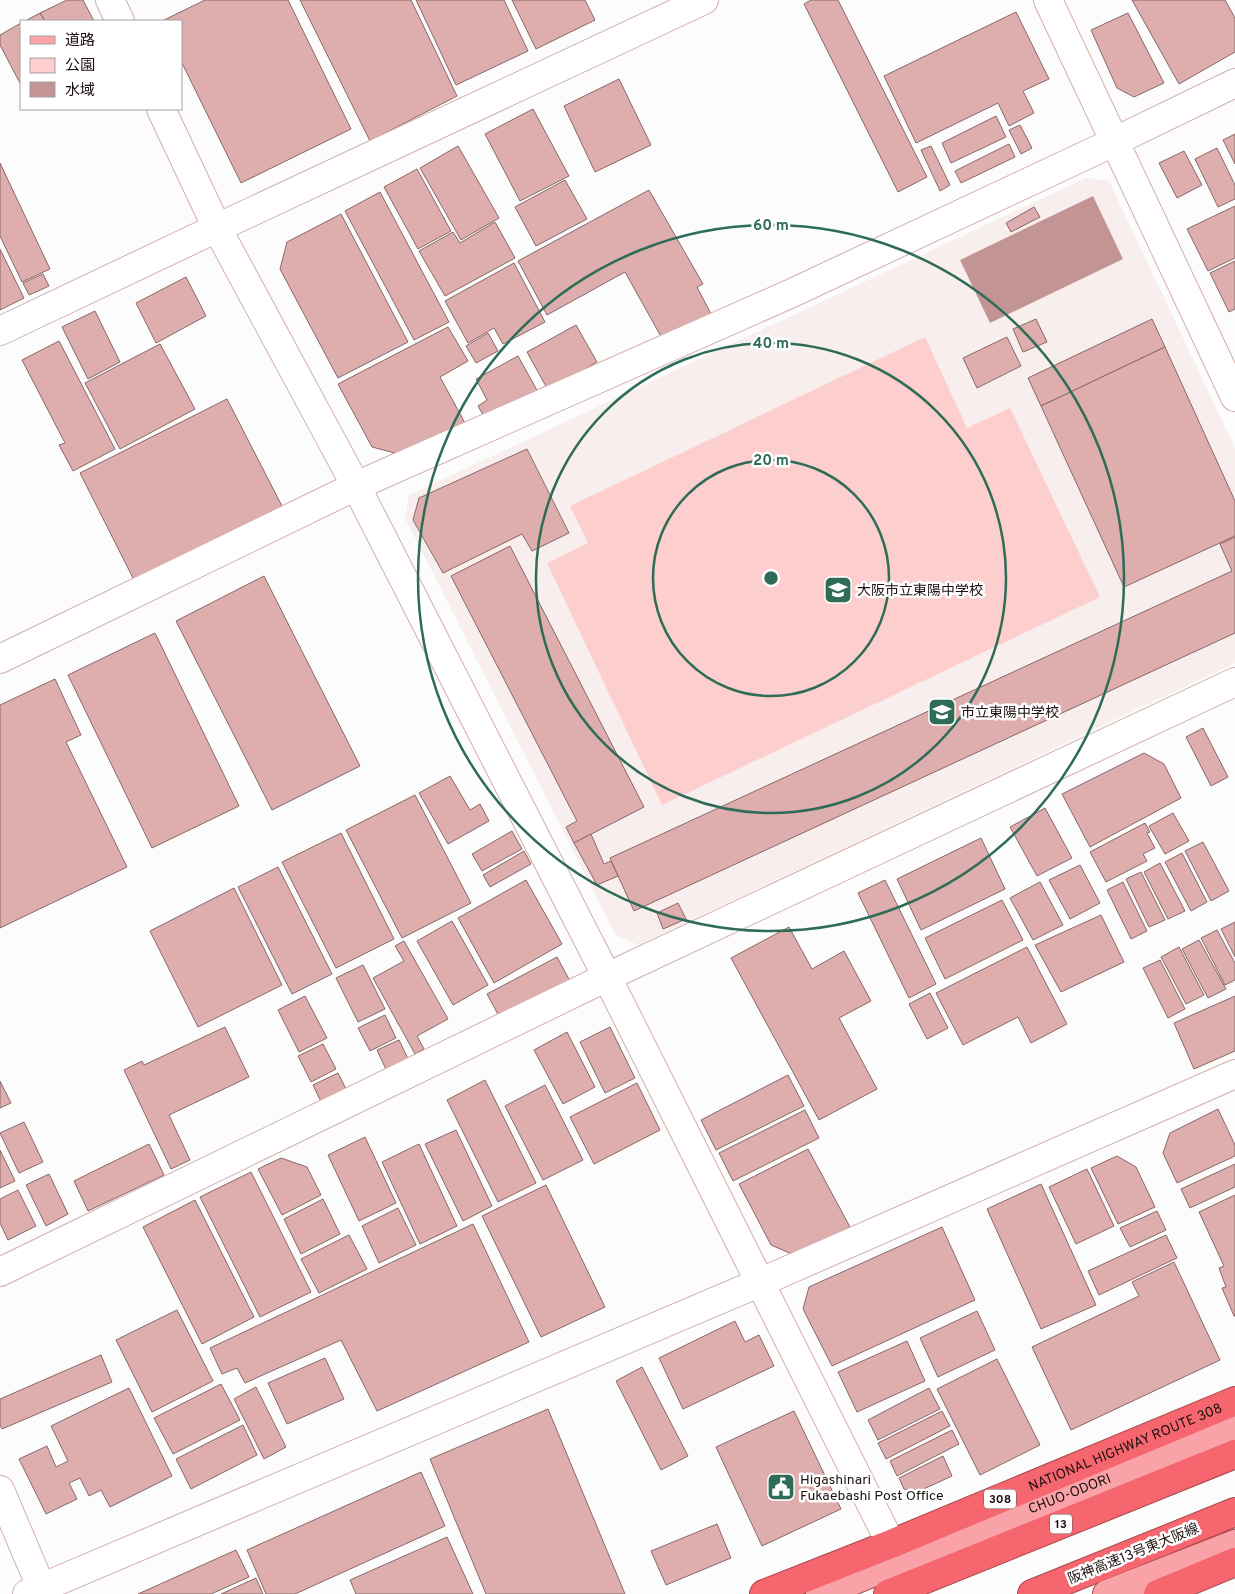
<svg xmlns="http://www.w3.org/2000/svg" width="1235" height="1594" viewBox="0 0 1235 1594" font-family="Overpass,'Noto Sans JP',sans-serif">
	<rect width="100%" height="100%" fill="#fcfcfc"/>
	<polygon fill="#f8eeed" points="1086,178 1109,181 1235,448 1235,663 639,945 616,936 405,518 409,495"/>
	<polygon fill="#fccecd" points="925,337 967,428 1010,408 1100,597 662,805 547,563 588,543 570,506"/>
	<polygon fill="#c29594" points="1093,196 1123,259 990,323 960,260"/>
	<g fill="#ddaead" stroke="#8a6767">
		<polygon points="67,0 83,0 94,21 45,21 40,13"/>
		<polygon points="205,0 288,0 351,129 241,183 181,61 181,21 162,21"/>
		<polygon points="300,0 411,0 457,96 370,141"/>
		<polygon points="416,0 504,0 528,51 456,85"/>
		<polygon points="512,0 585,0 595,20 536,49"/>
		<polygon points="811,0 838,0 927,177 898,192 804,4"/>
		<polygon points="1132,0 1225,0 1235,18 1235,52 1179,84"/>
		<polygon points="1016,12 1049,79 1023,91 1034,113 1009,126 998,103 916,143 884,76"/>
		<polygon points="40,13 45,21 25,21"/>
		<polygon points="1128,13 1164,83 1134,97 1117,88 1091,30"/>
		<polygon points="21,23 21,85 0,45 0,35"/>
		<polygon points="619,79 651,145 595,172 564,106"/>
		<polygon points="533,109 569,176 520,201 485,134"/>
		<polygon points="996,116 1006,137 951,163 942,143"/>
		<polygon points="1020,125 1032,148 1021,154 1009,130"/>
		<polygon points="1235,134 1235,164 1223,140"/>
		<polygon points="1009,144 1015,157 961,183 955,171"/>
		<polygon points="458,146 499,218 461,240 420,168"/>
		<polygon points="931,146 950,185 940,191 921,150"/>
		<polygon points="1217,148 1235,185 1235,199 1218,207 1195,159"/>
		<polygon points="1184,151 1202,185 1177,198 1159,163"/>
		<polygon points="0,163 50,269 22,282 0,236"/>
		<polygon points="417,169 451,231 418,249 384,187"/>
		<polygon points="565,180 587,219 536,246 515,207"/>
		<polygon points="649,190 703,284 697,287 711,314 663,340 625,272 547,315 518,261"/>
		<polygon points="380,192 449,322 414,340 345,211"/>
		<polygon points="1235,206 1235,258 1208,271 1187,229"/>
		<polygon points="1034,207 1040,217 1011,232 1006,223"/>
		<polygon points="341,214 408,342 338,378 280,269 287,242"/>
		<polygon points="495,222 515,258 445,296 419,251 453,232 460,243"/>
		<polygon points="0,249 24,298 0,310"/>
		<polygon points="1235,261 1235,309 1229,312 1210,273"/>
		<polygon points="514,263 545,322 503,344 494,328 468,343 445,301"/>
		<polygon points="43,274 49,286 29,295 23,283"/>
		<polygon points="186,277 206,316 156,343 136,303"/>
		<polygon points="95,311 120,362 88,379 62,327"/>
		<polygon points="1036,319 1047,342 1023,352 1013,329"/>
		<polygon points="1152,319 1165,347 1041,406 1028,378"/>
		<polygon points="576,325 597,362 548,390 527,352"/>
		<polygon points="448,327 468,361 440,377 465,423 402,455 372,447 338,384"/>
		<polygon points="488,333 498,351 476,363 466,346"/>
		<polygon points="1007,337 1021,366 977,388 963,358"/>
		<polygon points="59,341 115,449 73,471 59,445 65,443 22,360"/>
		<polygon points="160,344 195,409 120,449 85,383"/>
		<polygon points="1165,347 1235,501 1235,536 1124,587 1041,406"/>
		<polygon points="518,356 538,392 486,420 478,406 487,400 476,379"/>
		<polygon points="227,399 284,510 136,584 80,473"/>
		<polygon points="527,449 569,533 532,551 522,534 443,573 413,520 419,498"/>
		<polygon points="1235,537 1235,633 634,911 610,858 1232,571 1220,544"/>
		<polygon points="510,546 644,807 574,843 566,827 577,821 451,576"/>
		<polygon points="264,576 360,766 272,810 176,621"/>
		<polygon points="155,633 239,806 152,848 68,675"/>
		<polygon points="55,679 81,735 66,742 127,867 0,928 0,705"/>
		<polygon points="1203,728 1228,777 1211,786 1186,737"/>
		<polygon points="1144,753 1164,764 1181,798 1090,847 1062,794"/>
		<polygon points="450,776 470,810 480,804 489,821 448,844 419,793"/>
		<polygon points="415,795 471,903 402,938 346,830"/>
		<polygon points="1045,808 1072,858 1037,876 1010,827"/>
		<polygon points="1173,813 1189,841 1165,854 1149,826"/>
		<polygon points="1145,823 1150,832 1147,833 1155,848 1143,854 1147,861 1106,882 1090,852"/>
		<polygon points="512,831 522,849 482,871 472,854"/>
		<polygon points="341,833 394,939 336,968 282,862"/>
		<polygon points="591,834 604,864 611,861 618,876 597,885 574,843"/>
		<polygon points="981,838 1005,889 921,930 897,879"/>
		<polygon points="1203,842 1229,891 1211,901 1185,851"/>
		<polygon points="524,851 531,864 490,887 483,875"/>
		<polygon points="1182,853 1207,902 1191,911 1165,862"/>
		<polygon points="1160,863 1185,911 1168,919 1144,872"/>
		<polygon points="1080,865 1100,903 1070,919 1049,880"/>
		<polygon points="278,867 332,974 292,994 238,887"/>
		<polygon points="1141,872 1165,920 1149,927 1126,879"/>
		<polygon points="526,880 562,944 494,983 458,918"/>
		<polygon points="885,880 936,984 909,998 858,893"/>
		<polygon points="1040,882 1063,925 1033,940 1010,898"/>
		<polygon points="1123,882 1147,931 1131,939 1107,890"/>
		<polygon points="234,888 282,985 198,1027 150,931"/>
		<polygon points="1002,900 1023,940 945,979 925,938"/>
		<polygon points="678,903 686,919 663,929 657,913"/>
		<polygon points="1101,915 1124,962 1061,992 1035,945"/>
		<polygon points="452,921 488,985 453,1005 417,941"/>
		<polygon points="1235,922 1235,957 1221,929"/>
		<polygon points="789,927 812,969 844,951 871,1001 839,1018 877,1089 819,1120 731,958"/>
		<polygon points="1217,930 1235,963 1235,980 1225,985 1201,938"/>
		<polygon points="1199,940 1226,989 1208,998 1182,949"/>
		<polygon points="404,941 448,1019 417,1036 424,1049 415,1054 373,978 404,961 395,946"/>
		<polygon points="1027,947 1067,1024 1031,1043 1018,1017 963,1045 936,993"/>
		<polygon points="1179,947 1204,995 1186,1004 1161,957"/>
		<polygon points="557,957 571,983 501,1020 487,994"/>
		<polygon points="1160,960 1185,1009 1168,1018 1143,968"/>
		<polygon points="363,965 385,1009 358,1022 336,978"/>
		<polygon points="930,993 948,1028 927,1039 909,1004"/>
		<polygon points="305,996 327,1038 299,1052 278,1010"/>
		<polygon points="1235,996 1235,1051 1194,1069 1174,1023"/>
		<polygon points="385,1015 396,1038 370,1051 358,1028"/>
		<polygon points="225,1027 249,1077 169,1115 190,1160 171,1169 124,1070 142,1061 144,1065"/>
		<polygon points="610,1027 635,1078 605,1093 580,1042"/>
		<polygon points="567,1032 595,1087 563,1104 534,1050"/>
		<polygon points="399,1040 411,1065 389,1076 377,1050"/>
		<polygon points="323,1044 336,1069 311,1082 298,1056"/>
		<polygon points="338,1073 348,1093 323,1106 313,1085"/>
		<polygon points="788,1075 804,1106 716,1150 701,1120"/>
		<polygon points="485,1080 536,1183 498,1202 447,1100"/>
		<polygon points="0,1081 11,1103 0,1108"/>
		<polygon points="637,1083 660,1130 594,1164 570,1117"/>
		<polygon points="545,1085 583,1160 543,1180 505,1106"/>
		<polygon points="1218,1109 1235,1145 1235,1156 1177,1183 1163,1153 1170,1133"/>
		<polygon points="805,1110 819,1138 733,1181 719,1153"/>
		<polygon points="24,1122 43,1162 19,1173 0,1133"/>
		<polygon points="456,1130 492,1206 463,1221 425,1144"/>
		<polygon points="365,1137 396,1203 359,1221 328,1155"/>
		<polygon points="149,1144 164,1175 88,1211 74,1181"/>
		<polygon points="419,1144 457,1226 420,1244 382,1162"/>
		<polygon points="808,1149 850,1227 794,1255 771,1245 739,1184"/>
		<polygon points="0,1150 15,1181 0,1188"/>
		<polygon points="1117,1156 1136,1167 1155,1207 1118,1224 1091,1168"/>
		<polygon points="281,1158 307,1167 321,1195 282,1215 258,1169"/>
		<polygon points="1235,1164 1235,1187 1190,1208 1181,1189"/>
		<polygon points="1087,1169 1114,1226 1076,1244 1049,1187"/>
		<polygon points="251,1172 311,1292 260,1317 200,1197"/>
		<polygon points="49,1174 68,1214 46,1226 26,1185"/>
		<polygon points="1041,1184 1096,1305 1041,1329 987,1209"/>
		<polygon points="546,1185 605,1307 541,1337 482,1216"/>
		<polygon points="18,1190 36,1226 8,1240 0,1223 0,1199"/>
		<polygon points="1235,1195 1235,1316 1234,1316 1222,1288 1226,1287 1219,1268 1224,1266 1199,1212"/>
		<polygon points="323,1199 340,1234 301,1254 284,1219"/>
		<polygon points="195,1200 254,1317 202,1344 143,1227"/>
		<polygon points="398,1208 416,1245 379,1263 362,1226"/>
		<polygon points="1157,1211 1166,1230 1130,1247 1120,1228"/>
		<polygon points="473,1224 529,1342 377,1411 341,1340 245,1383 237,1368 222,1374 210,1348"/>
		<polygon points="942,1227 975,1300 832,1366 803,1309 809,1287"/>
		<polygon points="349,1235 367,1269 319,1293 301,1259"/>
		<polygon points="1166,1235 1177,1258 1099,1295 1088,1271"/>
		<polygon points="1174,1262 1220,1360 1071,1430 1032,1347 1139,1296 1132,1282"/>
		<polygon points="177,1310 213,1381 152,1412 116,1340"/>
		<polygon points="977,1311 995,1350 938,1377 920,1338"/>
		<polygon points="735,1321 745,1342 759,1335 774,1366 683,1409 659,1358"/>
		<polygon points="907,1341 925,1381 857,1412 838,1372"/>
		<polygon points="101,1355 112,1382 2,1429 0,1425 0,1399"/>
		<polygon points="325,1358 344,1399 287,1424 268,1383"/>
		<polygon points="997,1359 1040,1445 980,1475 937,1389"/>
		<polygon points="642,1367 688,1456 661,1470 616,1381"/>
		<polygon points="221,1384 240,1420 173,1454 154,1418"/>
		<polygon points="256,1387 286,1447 264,1459 234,1399"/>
		<polygon points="129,1388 172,1476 110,1507 101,1490 89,1496 80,1478 69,1483 77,1499 46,1514 19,1459 47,1446 56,1467 68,1461 51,1426"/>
		<polygon points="929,1388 940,1409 878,1440 868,1420"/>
		<polygon points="548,1409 625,1594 486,1594 430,1459"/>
		<polygon points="794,1411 841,1509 762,1546 716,1447"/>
		<polygon points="942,1411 950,1426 886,1459 878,1443"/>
		<polygon points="243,1425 257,1455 191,1489 176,1459"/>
		<polygon points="952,1430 959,1444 897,1476 890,1461"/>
		<polygon points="943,1456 952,1476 915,1493 904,1489 899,1478"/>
		<polygon points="421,1472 445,1526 295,1594 266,1594 247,1550"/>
		<polygon points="717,1524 731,1558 666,1585 651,1551"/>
		<polygon points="447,1537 473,1594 356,1594 350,1580"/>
		<polygon points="236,1550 249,1577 211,1594 138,1594"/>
		<polygon points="256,1578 263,1594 221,1594"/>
	</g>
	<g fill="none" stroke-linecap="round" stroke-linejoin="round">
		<defs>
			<g id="street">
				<polyline points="110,0 120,21"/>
				<polyline points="1048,0 1235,397"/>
				<polyline points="161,109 217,228 356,486 607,977 891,1544"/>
				<polyline points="0,331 217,228 704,0"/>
				<polyline points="0,659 356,486 792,293 1097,150 1235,83"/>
				<polyline points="0,1272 607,977 1235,682"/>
				<polyline points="0,1490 44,1594"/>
				<polyline points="27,1594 761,1282 1235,1074"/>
			</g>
			<g id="primary">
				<path id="s1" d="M820,1594L1034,1507L1235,1428"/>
				<polyline points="1107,1594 1235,1544"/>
			</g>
			<g id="highway">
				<path id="s2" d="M764,1594L891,1544L1235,1401"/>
				<polyline points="888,1594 1235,1454"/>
				<polyline points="1032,1594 1235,1512"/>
				<polyline points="1158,1594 1235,1562"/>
			</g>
		</defs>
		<use href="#street" stroke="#d4aead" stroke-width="30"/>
		<use href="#primary" stroke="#a9484d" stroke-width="30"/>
		<use href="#highway" stroke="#a9484d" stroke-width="30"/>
		<use href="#street" stroke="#fff" stroke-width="28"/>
		<use href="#primary" stroke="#f9a3a8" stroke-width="28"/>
		<use href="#highway" stroke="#f5666e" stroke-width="28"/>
	</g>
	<g fill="none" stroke="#2e6c58" stroke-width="2.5">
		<circle cx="771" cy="578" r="118"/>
		<circle cx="771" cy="578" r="235"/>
		<circle cx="771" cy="578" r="353"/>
	</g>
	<defs>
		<symbol id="school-square" viewBox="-11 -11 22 22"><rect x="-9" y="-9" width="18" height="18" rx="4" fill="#2e6c58" stroke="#fff"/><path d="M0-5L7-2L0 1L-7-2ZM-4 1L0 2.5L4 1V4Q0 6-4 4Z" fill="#fff"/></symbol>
		<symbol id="civic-square" viewBox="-11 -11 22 22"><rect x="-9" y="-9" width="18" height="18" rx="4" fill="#2e6c58" stroke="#fff"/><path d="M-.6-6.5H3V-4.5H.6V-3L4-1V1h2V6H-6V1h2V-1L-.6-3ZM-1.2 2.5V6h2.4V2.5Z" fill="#fff"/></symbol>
	</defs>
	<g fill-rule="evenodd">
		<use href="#school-square" x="822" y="574" width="32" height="32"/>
		<use href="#school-square" x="926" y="696" width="32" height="32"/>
		<use href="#civic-square" x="765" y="1471" width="32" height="32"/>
	</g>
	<g text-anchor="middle" stroke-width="5" stroke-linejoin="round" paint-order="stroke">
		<g fill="#fff" stroke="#615858" stroke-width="1">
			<rect x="984" y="1489.5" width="32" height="19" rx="4"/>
			<rect x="1050" y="1514.5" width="22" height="19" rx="4"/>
		</g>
		<g font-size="12" font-weight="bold" fill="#1d1010">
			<text x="1000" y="1503">308</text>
			<text x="1061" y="1528">13</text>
		</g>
		<g font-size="14" fill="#1d1010" stroke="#fff" text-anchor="start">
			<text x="857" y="595">大阪市立東陽中学校</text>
			<text x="961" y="717">市立東陽中学校</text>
			<text x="800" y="1484">Higashinari<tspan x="800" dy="16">Fukaebashi Post Office</tspan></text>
		</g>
		<g font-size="14" fill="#1d1010" stroke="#fff">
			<text dy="5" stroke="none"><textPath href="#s2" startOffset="390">NATIONAL HIGHWAY ROUTE 308</textPath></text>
			<text dy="5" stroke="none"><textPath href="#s1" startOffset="269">CHUO-ODORI</textPath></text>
			<text transform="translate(1133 1553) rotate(-22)" y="5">阪神高速13号東大阪線</text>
		</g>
	</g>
	<circle cx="771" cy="578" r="8" fill="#2e6c58" stroke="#fff" stroke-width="2.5"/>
	<g font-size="15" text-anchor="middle" font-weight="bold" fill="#2e6c58" stroke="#fff" stroke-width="5" stroke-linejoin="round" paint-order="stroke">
		<text x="771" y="230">60 m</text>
		<text x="771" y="348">40 m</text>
		<text x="771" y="465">20 m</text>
	</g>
	<rect x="20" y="20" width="162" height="90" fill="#ffffff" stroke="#a59f9f"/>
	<rect x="30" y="36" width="25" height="8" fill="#f9a3a8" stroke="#a59f9f"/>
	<text x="65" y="45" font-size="15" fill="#1d1010">道路</text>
	<rect x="30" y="58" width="25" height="15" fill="#fccecd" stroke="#a59f9f"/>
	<text x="65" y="70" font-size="15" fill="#1d1010">公園</text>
	<rect x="30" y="82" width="25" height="15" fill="#c29594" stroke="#a59f9f"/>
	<text x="65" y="95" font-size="15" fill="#1d1010">水域</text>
</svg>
